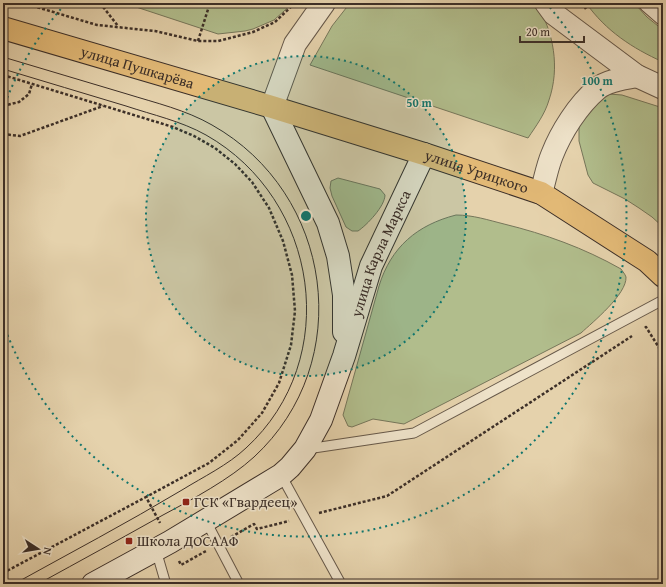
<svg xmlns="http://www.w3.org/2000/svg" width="666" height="587" viewBox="0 0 666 587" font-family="'Gentium Book Plus',serif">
	<rect width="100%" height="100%" fill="#e5d2ac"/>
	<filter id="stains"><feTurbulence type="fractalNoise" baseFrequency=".005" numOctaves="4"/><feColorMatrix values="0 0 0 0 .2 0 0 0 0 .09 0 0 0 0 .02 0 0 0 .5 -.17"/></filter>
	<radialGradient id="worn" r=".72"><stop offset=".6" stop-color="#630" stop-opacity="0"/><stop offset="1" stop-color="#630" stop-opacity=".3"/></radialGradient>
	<g fill="#b1bd8c" stroke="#76765a">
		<polygon points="124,3 293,3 274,20 253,29 245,31 218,34"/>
		<path d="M350,3H536C554,32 560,68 549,100C545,114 536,126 528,138L310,65L332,26Z"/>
		<path d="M586,3H634L647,17L663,30V62C632,48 606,31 586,3Z"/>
		<polygon points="609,94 622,95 663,108 663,227 652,217 639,208 625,199 593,183 588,175 579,141 579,125 599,97"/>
		<path d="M338,178L380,189L385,195C385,206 367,225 358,231H352L346,227L332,196L330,188L331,181Z"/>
		<path d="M456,215C473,215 488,220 504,224C545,234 584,248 621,269C623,272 625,274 626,277C627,294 593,322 581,333L404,424L373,419L352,427L348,426L343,415L379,286C391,247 417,225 456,215Z"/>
	</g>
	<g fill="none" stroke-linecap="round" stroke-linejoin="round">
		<defs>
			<g id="service">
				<polyline points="307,449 414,433 663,300"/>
				<polyline points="281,475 341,584"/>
				<polyline points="206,521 239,584"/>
				<polyline points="156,550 165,581 164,584"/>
			</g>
			<polyline id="minor" points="648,3 663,16"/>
			<g id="tertiary">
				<polyline points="546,3 554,14 637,76 663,88"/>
				<polyline points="272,107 295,44 324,3"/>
				<path d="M541,193C545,180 547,167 552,155C561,132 578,105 597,89C606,81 625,78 637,76"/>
			</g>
			<g id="secondary">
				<polyline points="272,107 328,223 338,256 344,295 344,332"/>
				<path id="s1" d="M93,584L170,542L281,475L290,467L305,449L321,420L344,356L371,266L424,154"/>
			</g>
			<g id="primary">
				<path id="s2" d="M3,28L272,107L424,154L541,193L647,261L663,276"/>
			</g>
		</defs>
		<use href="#service" stroke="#665849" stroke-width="11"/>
		<use href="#minor" stroke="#665849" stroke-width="20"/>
		<use href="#tertiary" stroke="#665849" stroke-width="24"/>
		<use href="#secondary" stroke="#3c2f28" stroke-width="24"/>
		<use href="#primary" stroke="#3c2f28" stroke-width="24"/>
		<g stroke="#3c2f28" stroke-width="2.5" stroke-dasharray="3 2" stroke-linecap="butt">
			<polyline points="23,3 97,25 155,31 198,41 218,41 253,32 275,22 295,3"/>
			<polyline points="100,3 118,26"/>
			<polyline points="582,3 586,9"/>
			<polyline points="198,41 210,3"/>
			<polyline points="3,75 173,127 194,136 215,148 235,164 252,182 269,208 283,241 292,275 295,311 291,345 279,383 262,413 238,440 209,463 146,497"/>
			<polyline points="3,106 19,102 29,94 32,84"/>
			<polyline points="3,134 20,136 103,106"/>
			<polyline points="645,328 646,327 663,354"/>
			<polyline points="319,513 387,496 632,336"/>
			<polyline points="231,537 254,524 257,529 289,521"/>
			<polyline points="179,561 181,565 206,551"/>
			<polyline points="3,573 146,497 160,523"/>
		</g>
		<use href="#service" stroke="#eee2c9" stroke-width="9"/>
		<use href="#minor" stroke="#eee2c9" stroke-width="18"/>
		<use href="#tertiary" stroke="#eee2c9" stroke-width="22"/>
		<use href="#secondary" stroke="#eee2c9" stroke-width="22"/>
		<use href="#primary" stroke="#e2b976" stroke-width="22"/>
		<g stroke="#3c2f28" stroke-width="1">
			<path d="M3,57C44,69 86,82 127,94C156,103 186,110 212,125C333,193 357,362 254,457C230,479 193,499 163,515C122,538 80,561 38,584"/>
			<path d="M3,69C44,81 85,94 126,106C153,115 181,121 206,135C319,199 343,359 246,448C228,465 203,477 182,490C127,523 70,553 14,584"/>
		</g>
	</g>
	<circle cx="306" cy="216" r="160" fill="#0f766e" fill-opacity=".12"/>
	<g fill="none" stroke="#0f766e" stroke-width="2" stroke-dasharray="2 4">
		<circle cx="306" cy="216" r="160"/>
		<path d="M3 109A321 321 0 0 1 66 3M546 3A321 321 0 1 1 3 323"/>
	</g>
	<g fill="#8f2418" stroke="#eee2c9" stroke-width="1.5">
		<rect x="182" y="498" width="8" height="8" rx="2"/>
		<rect x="125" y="537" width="8" height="8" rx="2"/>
	</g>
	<g text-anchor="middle" stroke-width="3" stroke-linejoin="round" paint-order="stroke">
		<g font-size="15" fill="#3c2f28" stroke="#eee2c9">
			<text dy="5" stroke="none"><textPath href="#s2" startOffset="140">улица Пушкарёва</textPath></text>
			<text dy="5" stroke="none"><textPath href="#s2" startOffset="495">улица Урицкого</textPath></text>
			<text dy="5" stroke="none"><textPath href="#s1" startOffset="463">улица Карла Маркса</textPath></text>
		</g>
		<g font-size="15" fill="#3c2f28" stroke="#eee2c9" text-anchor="start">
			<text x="194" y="507">ГСК «Гвардеец»</text>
			<text x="137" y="546">Школа ДОСААФ</text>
		</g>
	</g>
	<circle cx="306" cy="216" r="6" fill="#0f766e" stroke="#eee2c9" stroke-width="2"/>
	<g font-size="12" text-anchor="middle" font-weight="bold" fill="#0f766e" stroke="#eee2c9" stroke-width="3" stroke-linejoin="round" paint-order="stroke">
		<text x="597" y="85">100 m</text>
		<text x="419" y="107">50 m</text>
	</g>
	<rect width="666" height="587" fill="none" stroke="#e5d2ac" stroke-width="16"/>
	<rect x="4" y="4" width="658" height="579" fill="none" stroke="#3c2f28" stroke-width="2"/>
	<rect x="8" y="8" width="650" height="571" fill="none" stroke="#3c2f28"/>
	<g transform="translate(38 549) rotate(102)" stroke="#eee2c9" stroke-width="3" paint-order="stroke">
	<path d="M0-3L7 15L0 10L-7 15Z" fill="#3c2f28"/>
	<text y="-6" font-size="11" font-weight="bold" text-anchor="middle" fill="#3c2f28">N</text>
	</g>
	<path d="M520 36v6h64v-6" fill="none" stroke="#3c2f28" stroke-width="2"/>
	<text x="526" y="36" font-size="12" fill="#3c2f28" stroke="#eee2c9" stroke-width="3" paint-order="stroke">20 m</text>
	<rect width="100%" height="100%" filter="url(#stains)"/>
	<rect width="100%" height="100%" fill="url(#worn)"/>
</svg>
